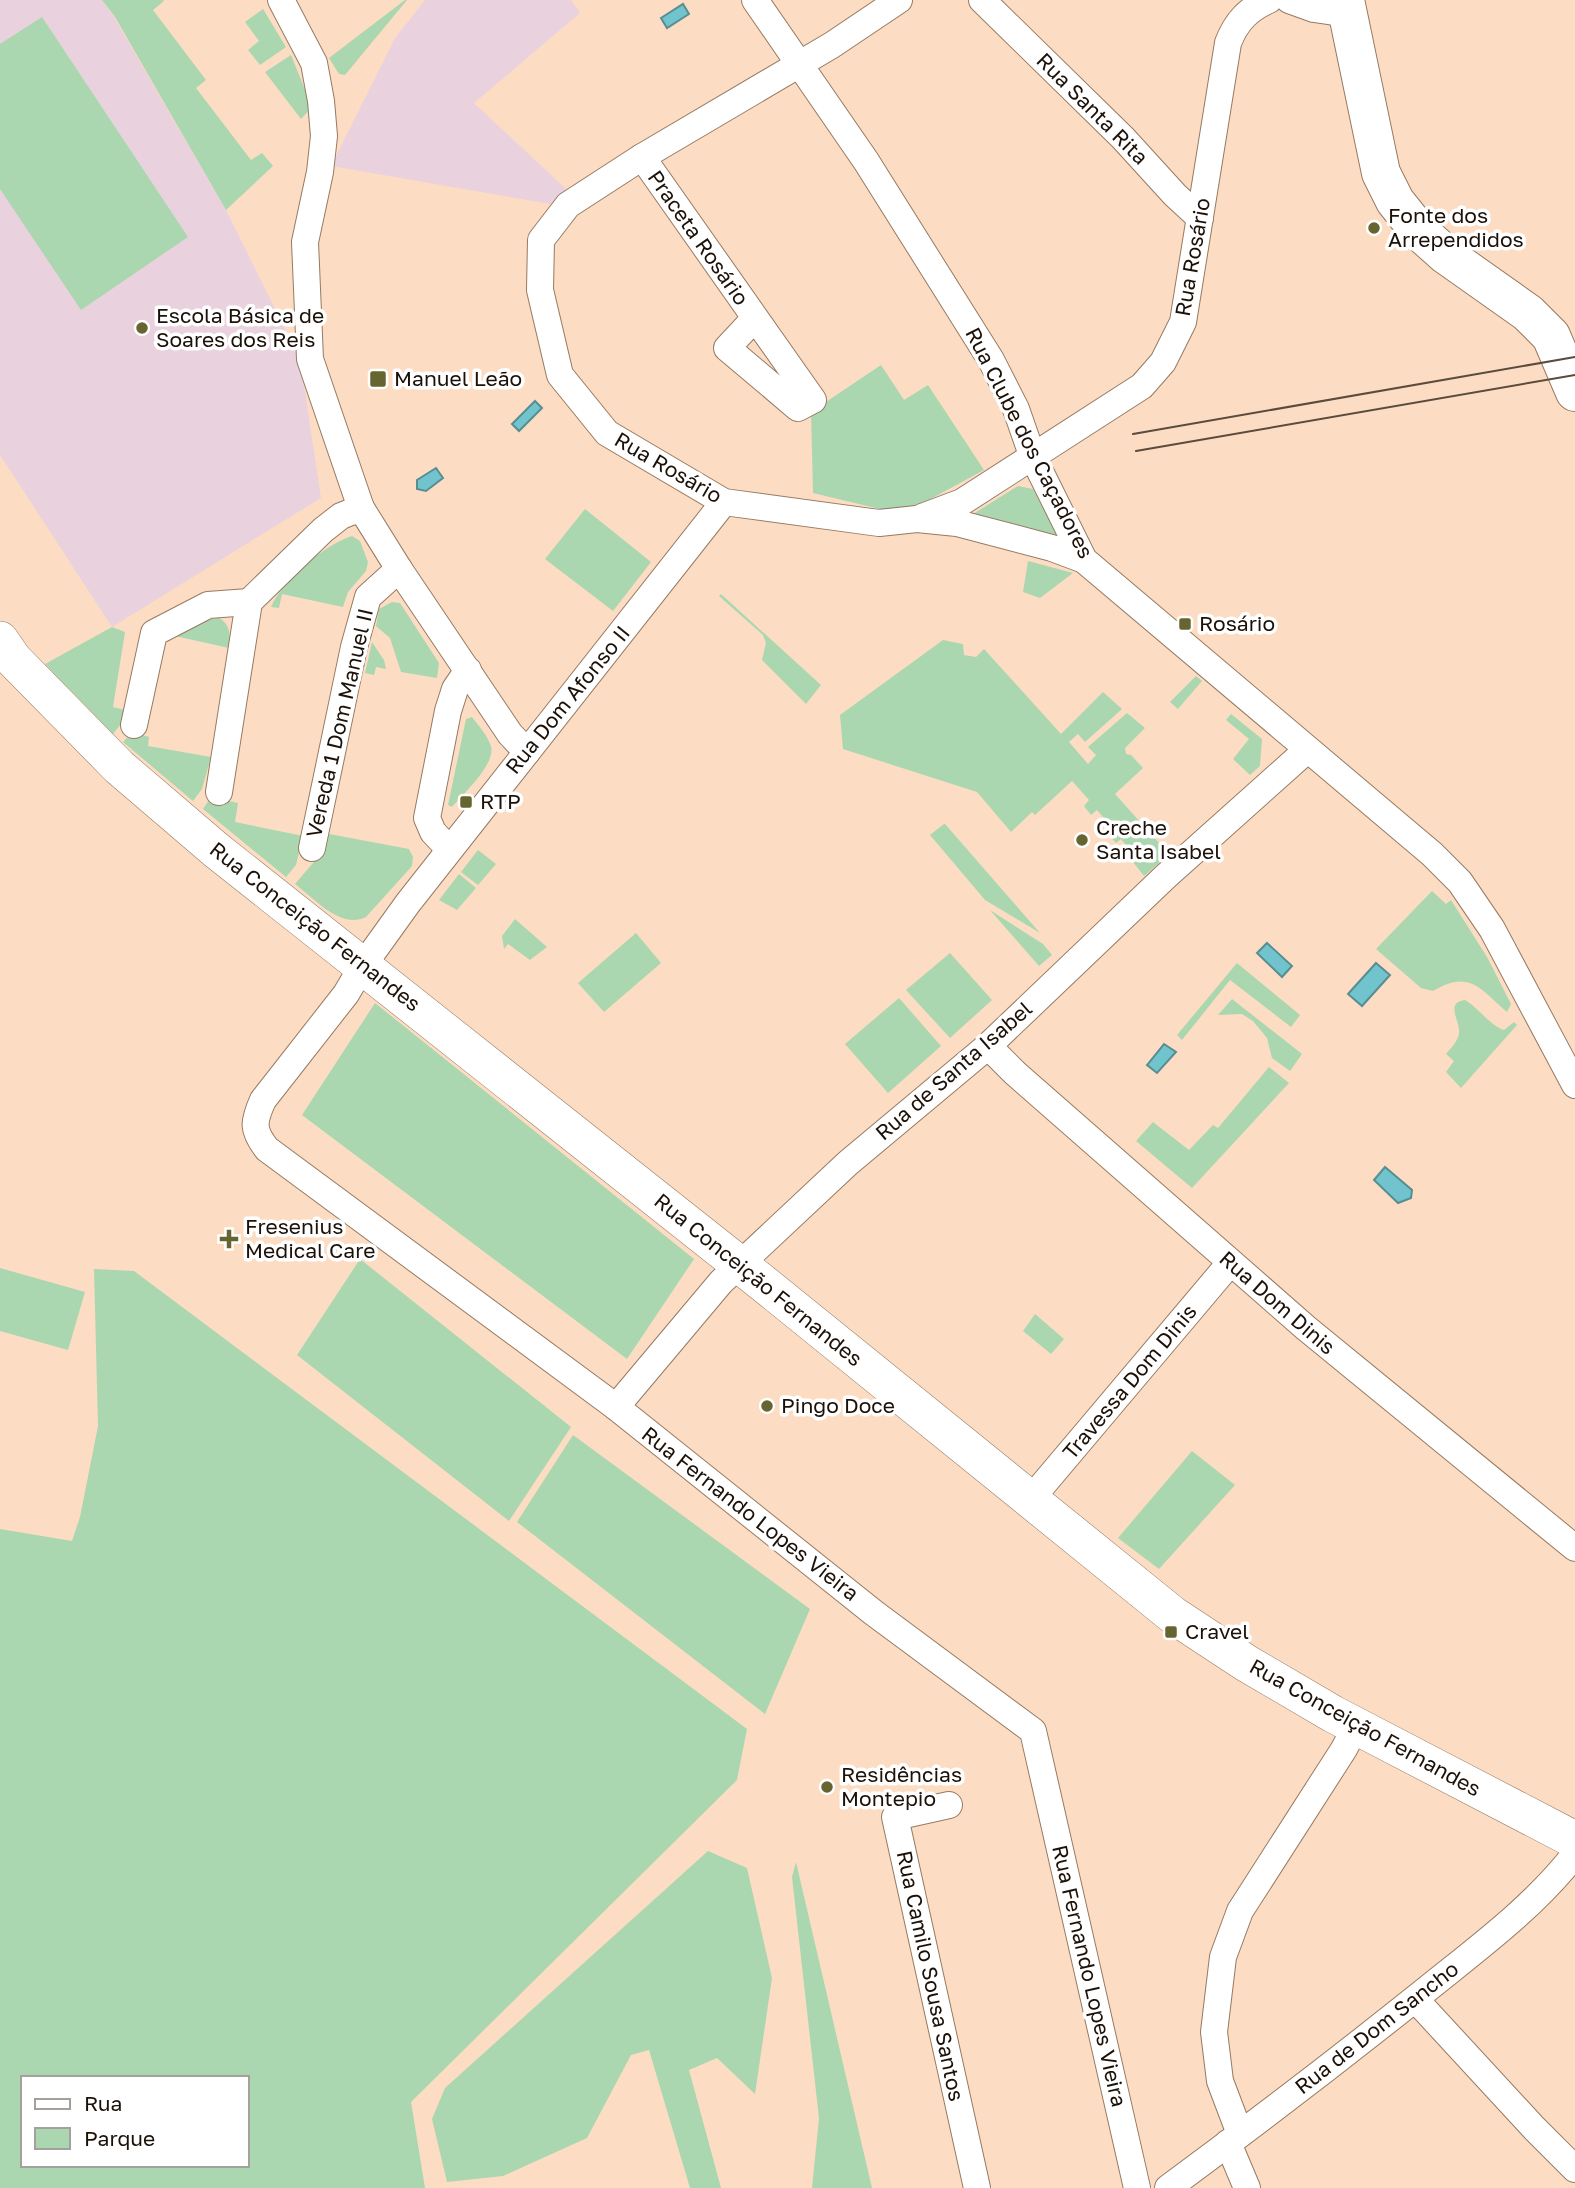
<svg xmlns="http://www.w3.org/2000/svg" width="1575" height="2188" viewBox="0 0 1575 2188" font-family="'Golos Text',sans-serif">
	<rect width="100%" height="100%" fill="#fcddc3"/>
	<g fill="#e9d2dd">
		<polygon points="0,0 102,0 114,17 226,210 292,343 302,371 321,498 112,627 0,455"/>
		<polygon points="425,0 571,0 580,13 474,103 566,189 550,204 331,166 395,38"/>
	</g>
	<g fill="#aad7af" fill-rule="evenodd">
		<polygon points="102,0 163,0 164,1 153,10 206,80 196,88 251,160 262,153 273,166 226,210 115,17"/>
		<polygon points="405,0 407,0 345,75 339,74 329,58"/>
		<polygon points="263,9 286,47 260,65 248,50 259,41 245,22"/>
		<polygon points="42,17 188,237 81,310 0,189 0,44"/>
		<polygon points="291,55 312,107 301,119 265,72"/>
		<polygon points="881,365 904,400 928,385 984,470 914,508 888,511 813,493 811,412"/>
		<polygon points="1018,486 1033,489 1058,537 973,514"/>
		<polygon points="585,509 651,562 613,611 545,559"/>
		<path d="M352,536L360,541L368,562L366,571L348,592L343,607L282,594L279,608L271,607C283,580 324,545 352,536Z"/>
		<polygon points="1028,561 1073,573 1040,598 1023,592"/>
		<polygon points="721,594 821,685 806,704 762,660 766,643 763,635 719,596"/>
		<polygon points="392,602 400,603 439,663 437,678 401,672 390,638 376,626 379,609"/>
		<path d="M219,618C231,625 230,635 229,648L175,636L211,619Z"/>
		<polygon points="112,627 125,632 113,707 125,710 125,719 113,734 45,664"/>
		<polygon points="943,640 963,644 964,655 976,657 984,649 1061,734 1103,692 1122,709 1085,742 1078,734 1069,742 1088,764 1096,755 1088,747 1127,713 1145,728 1125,748 1126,754 1131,755 1143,768 1115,794 1169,854 1144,876 1133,862 1137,858 1121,839 1116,843 1108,834 1113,829 1097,810 1091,815 1084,806 1089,800 1072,781 1035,815 1032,812 1011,832 977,792 843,749 840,715"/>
		<polygon points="372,642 384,660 386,669 376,667 374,675 365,673"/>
		<polygon points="1196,676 1202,681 1178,709 1170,702"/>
		<polygon points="1231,714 1262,739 1260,766 1250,775 1233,759 1249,739 1226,720"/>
		<path d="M472,717C479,726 487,735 491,746C496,764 463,794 452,807L448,805L466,719Z"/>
		<polygon points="132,732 149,737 148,746 211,757 202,789 193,801 123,742"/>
		<polygon points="211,797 238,803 235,822 303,836 296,865 286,877 203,809"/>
		<polygon points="944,824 945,824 1040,933 985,900 930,835"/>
		<path d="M329,834L409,849L413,857L412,866L366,917C341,930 314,898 295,884L325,849Z"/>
		<polygon points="478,850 496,864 478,885 461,872"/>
		<polygon points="459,874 476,888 457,910 439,900"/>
		<path d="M1432,891L1446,904L1451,900L1487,957L1511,1004L1507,1012C1480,989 1470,969 1433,991L1421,988L1376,949Z"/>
		<polygon points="990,910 1043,944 1052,955 1039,966"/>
		<polygon points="515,919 547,947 530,960 508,944 504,949 502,936"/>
		<polygon points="636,933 661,963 604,1012 578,983"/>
		<polygon points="950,953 992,1000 950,1038 906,990"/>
		<polygon points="1237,963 1300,1015 1291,1027 1230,980 1182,1040 1177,1035"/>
		<polygon points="899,998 941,1046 888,1093 845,1044"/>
		<polygon points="1232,999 1302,1054 1290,1071 1272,1058 1267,1038 1253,1021 1242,1014 1218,1015"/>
		<path d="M1465,1000C1479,1008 1489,1025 1504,1030L1514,1022L1517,1025L1461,1088L1446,1072L1454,1061L1446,1054C1451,1048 1457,1042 1459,1034C1461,1021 1444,1003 1465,1000Z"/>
		<polygon points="375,1003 694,1259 627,1359 302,1115"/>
		<polygon points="1269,1067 1289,1083 1192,1188 1136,1141 1153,1122 1189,1150 1213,1125 1218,1128"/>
		<polygon points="360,1259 571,1427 509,1521 297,1355"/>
		<polygon points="0,1268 85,1292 68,1350 0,1331"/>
		<path d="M94,1269L134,1271L747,1729L737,1780L411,2102L425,2188H0V1529L72,1541L80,1517L98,1426ZM23,2078H247V2165H23Z"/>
		<polygon points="1035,1314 1064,1339 1051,1354 1023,1331"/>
		<polygon points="573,1435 810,1609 765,1714 517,1522"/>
		<polygon points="1192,1451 1235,1485 1159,1569 1118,1538"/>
		<polygon points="708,1851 747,1868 772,1978 755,2094 717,2058 689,2070 721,2188 690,2188 649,2050 631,2055 587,2138 503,2176 447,2182 432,2119 445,2088"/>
		<polygon points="796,1862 872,2188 812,2188 819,2118 792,1877"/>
	</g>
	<g fill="#71c4cd" stroke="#578e92" stroke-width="2">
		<polygon points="683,4 689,14 667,28 661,18"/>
		<polygon points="535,401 542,408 519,431 512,424"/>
		<polygon points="436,468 443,478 426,491 417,489 417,480"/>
		<polygon points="1267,943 1292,966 1282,977 1257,953"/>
		<polygon points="1376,963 1390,975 1362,1006 1348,994"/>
		<polygon points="1164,1044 1176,1052 1157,1073 1147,1065"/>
		<polygon points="1385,1167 1412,1190 1411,1198 1398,1203 1374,1180"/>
	</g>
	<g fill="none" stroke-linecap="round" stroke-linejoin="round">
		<defs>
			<g id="minor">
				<polyline points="281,0 314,63 321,101 324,136 320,172 305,242 310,359 361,508"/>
				<polyline points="755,0 866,161 991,360 1016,409 1032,455 1084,560 1432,854 1460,882 1492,929 1575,1085"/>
				<polyline points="899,0 832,45 642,157 568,205 541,240 540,290 560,375 607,433 724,502 879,523 917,519 957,523 1052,548 1084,560"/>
				<polyline points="982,0 1123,138 1175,195 1200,218"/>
				<polyline points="1289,0 1314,9 1348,14"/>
				<polyline points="642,157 813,400 798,408 727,348 755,318"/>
				<path d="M724,502L408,903L362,967L346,994L263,1100C253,1122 252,1130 267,1149L616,1407L874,1613L1033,1731L1137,2188"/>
				<path d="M922,517L962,502L1142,386L1163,362L1183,322L1228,43C1236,22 1248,9 1269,0"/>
				<polyline points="249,602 323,530 341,516 361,508 399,569 510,734 527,752"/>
				<polyline points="134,725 154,633 208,605 249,602"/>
				<polyline points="219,792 249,602"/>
				<polyline points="312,848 354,647 368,597 399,569"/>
				<polyline points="449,849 433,832 427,818 448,711 455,689 468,670"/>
				<polyline points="988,1046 1015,1073 1306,1328 1575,1548"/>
				<polyline points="616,1407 721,1282 848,1163 988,1046 1165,877 1307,750"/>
				<polyline points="1030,1500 1230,1263"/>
				<polyline points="949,1805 895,1817 977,2188"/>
				<polyline points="1415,1999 1534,2128 1575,2169"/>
				<polyline points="1240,2134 1220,2081 1214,2032 1223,1957 1240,1911 1344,1749 1356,1726"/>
				<polyline points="1228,2143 1247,2188"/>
				<path d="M1168,2188C1255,2124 1341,2058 1426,1990C1478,1948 1534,1907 1575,1854"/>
			</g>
			<polyline id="secondary" points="0,640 13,659 119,767 216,850 764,1284 1173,1615 1246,1663 1333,1714 1575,1840"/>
			<polyline id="primary" points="1345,0 1381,173 1395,201 1419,231 1446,255 1528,313 1551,336 1575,392"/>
		</defs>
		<use href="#minor" stroke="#967a62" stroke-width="28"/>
		<use href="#secondary" stroke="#967a62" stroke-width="38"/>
		<use href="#primary" stroke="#967a62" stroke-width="40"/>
		<use href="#minor" stroke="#fff" stroke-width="26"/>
		<use href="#secondary" stroke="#fff" stroke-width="37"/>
		<use href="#primary" stroke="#fff" stroke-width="38"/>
		<g stroke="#5b4b3d" stroke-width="2">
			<polyline points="1133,434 1575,357"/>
			<polyline points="1136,451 1575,375"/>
		</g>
	</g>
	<g fill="#666430" stroke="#fff" stroke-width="2.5">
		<circle cx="1374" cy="228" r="7"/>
		<circle cx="142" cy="328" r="7"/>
		<rect x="369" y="370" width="18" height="18" rx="3.5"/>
		<rect x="1178" y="617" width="14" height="14" rx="3.5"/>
		<rect x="459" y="795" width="14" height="14" rx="3.5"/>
		<circle cx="1082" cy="840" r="7"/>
		<path d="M225.5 1228.5h7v7h7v7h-7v7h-7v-7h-7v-7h7z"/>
		<circle cx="767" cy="1406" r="7"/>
		<rect x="1164" y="1625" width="14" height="14" rx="3.5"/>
		<circle cx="827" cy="1787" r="7"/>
	</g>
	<g text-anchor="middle" stroke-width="7" stroke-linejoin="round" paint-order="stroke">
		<g font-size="21" fill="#1b1108" stroke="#fff">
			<text transform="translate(1092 109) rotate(45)" y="7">Rua Santa Rita</text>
			<text transform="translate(698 238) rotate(55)" y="7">Praceta Rosário</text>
			<text transform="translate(1193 257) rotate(-80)" y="7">Rua Rosário</text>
			<text transform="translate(1029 443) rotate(63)" y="7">Rua Clube dos Caçadores</text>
			<text transform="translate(668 468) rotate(30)" y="7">Rua Rosário</text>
			<text transform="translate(568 700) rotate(-51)" y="7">Rua Dom Afonso II</text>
			<text transform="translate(340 723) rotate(-77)" y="7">Vereda 1 Dom Manuel II</text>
			<text transform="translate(315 927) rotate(38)" y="7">Rua Conceição Fernandes</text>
			<text transform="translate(954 1071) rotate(-41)" y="7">Rua de Santa Isabel</text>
			<text transform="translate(758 1280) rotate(39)" y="7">Rua Conceição Fernandes</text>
			<text transform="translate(1277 1303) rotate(41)" y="7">Rua Dom Dinis</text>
			<text transform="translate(1130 1382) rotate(-50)" y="7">Travessa Dom Dinis</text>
			<text transform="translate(750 1514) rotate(38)" y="7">Rua Fernando Lopes Vieira</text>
			<text transform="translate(1365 1728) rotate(29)" y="7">Rua Conceição Fernandes</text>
			<text transform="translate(930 1976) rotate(78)" y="7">Rua Camilo Sousa Santos</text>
			<text transform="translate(1089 1976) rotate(77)" y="7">Rua Fernando Lopes Vieira</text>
			<text transform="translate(1377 2028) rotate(-38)" y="7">Rua de Dom Sancho</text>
		</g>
		<g font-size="21" fill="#1b1108" stroke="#fff" text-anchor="start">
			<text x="1388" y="223">Fonte dos<tspan x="1388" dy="24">Arrependidos</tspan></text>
			<text x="156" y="323">Escola Básica de<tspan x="156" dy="24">Soares dos Reis</tspan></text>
			<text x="394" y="386">Manuel Leão</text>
			<text x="1199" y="631">Rosário</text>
			<text x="480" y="809">RTP</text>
			<text x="1096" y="835">Creche<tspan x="1096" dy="24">Santa Isabel</tspan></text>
			<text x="245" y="1234">Fresenius<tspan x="245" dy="24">Medical Care</tspan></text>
			<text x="781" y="1413">Pingo Doce</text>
			<text x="1185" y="1639">Cravel</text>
			<text x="841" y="1782">Residências<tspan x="841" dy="24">Montepio</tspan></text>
		</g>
	</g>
	<rect x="21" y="2076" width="228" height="91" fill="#ffffff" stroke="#a4a09c" stroke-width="2"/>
	<rect x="35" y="2099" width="35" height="10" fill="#ffffff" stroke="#a4a09c" stroke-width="2"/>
	<text x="84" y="2111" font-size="21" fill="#1b1108">Rua</text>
	<rect x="35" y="2128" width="35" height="21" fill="#aad7af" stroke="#a4a09c" stroke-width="2"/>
	<text x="84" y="2146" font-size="21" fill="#1b1108">Parque</text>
</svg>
